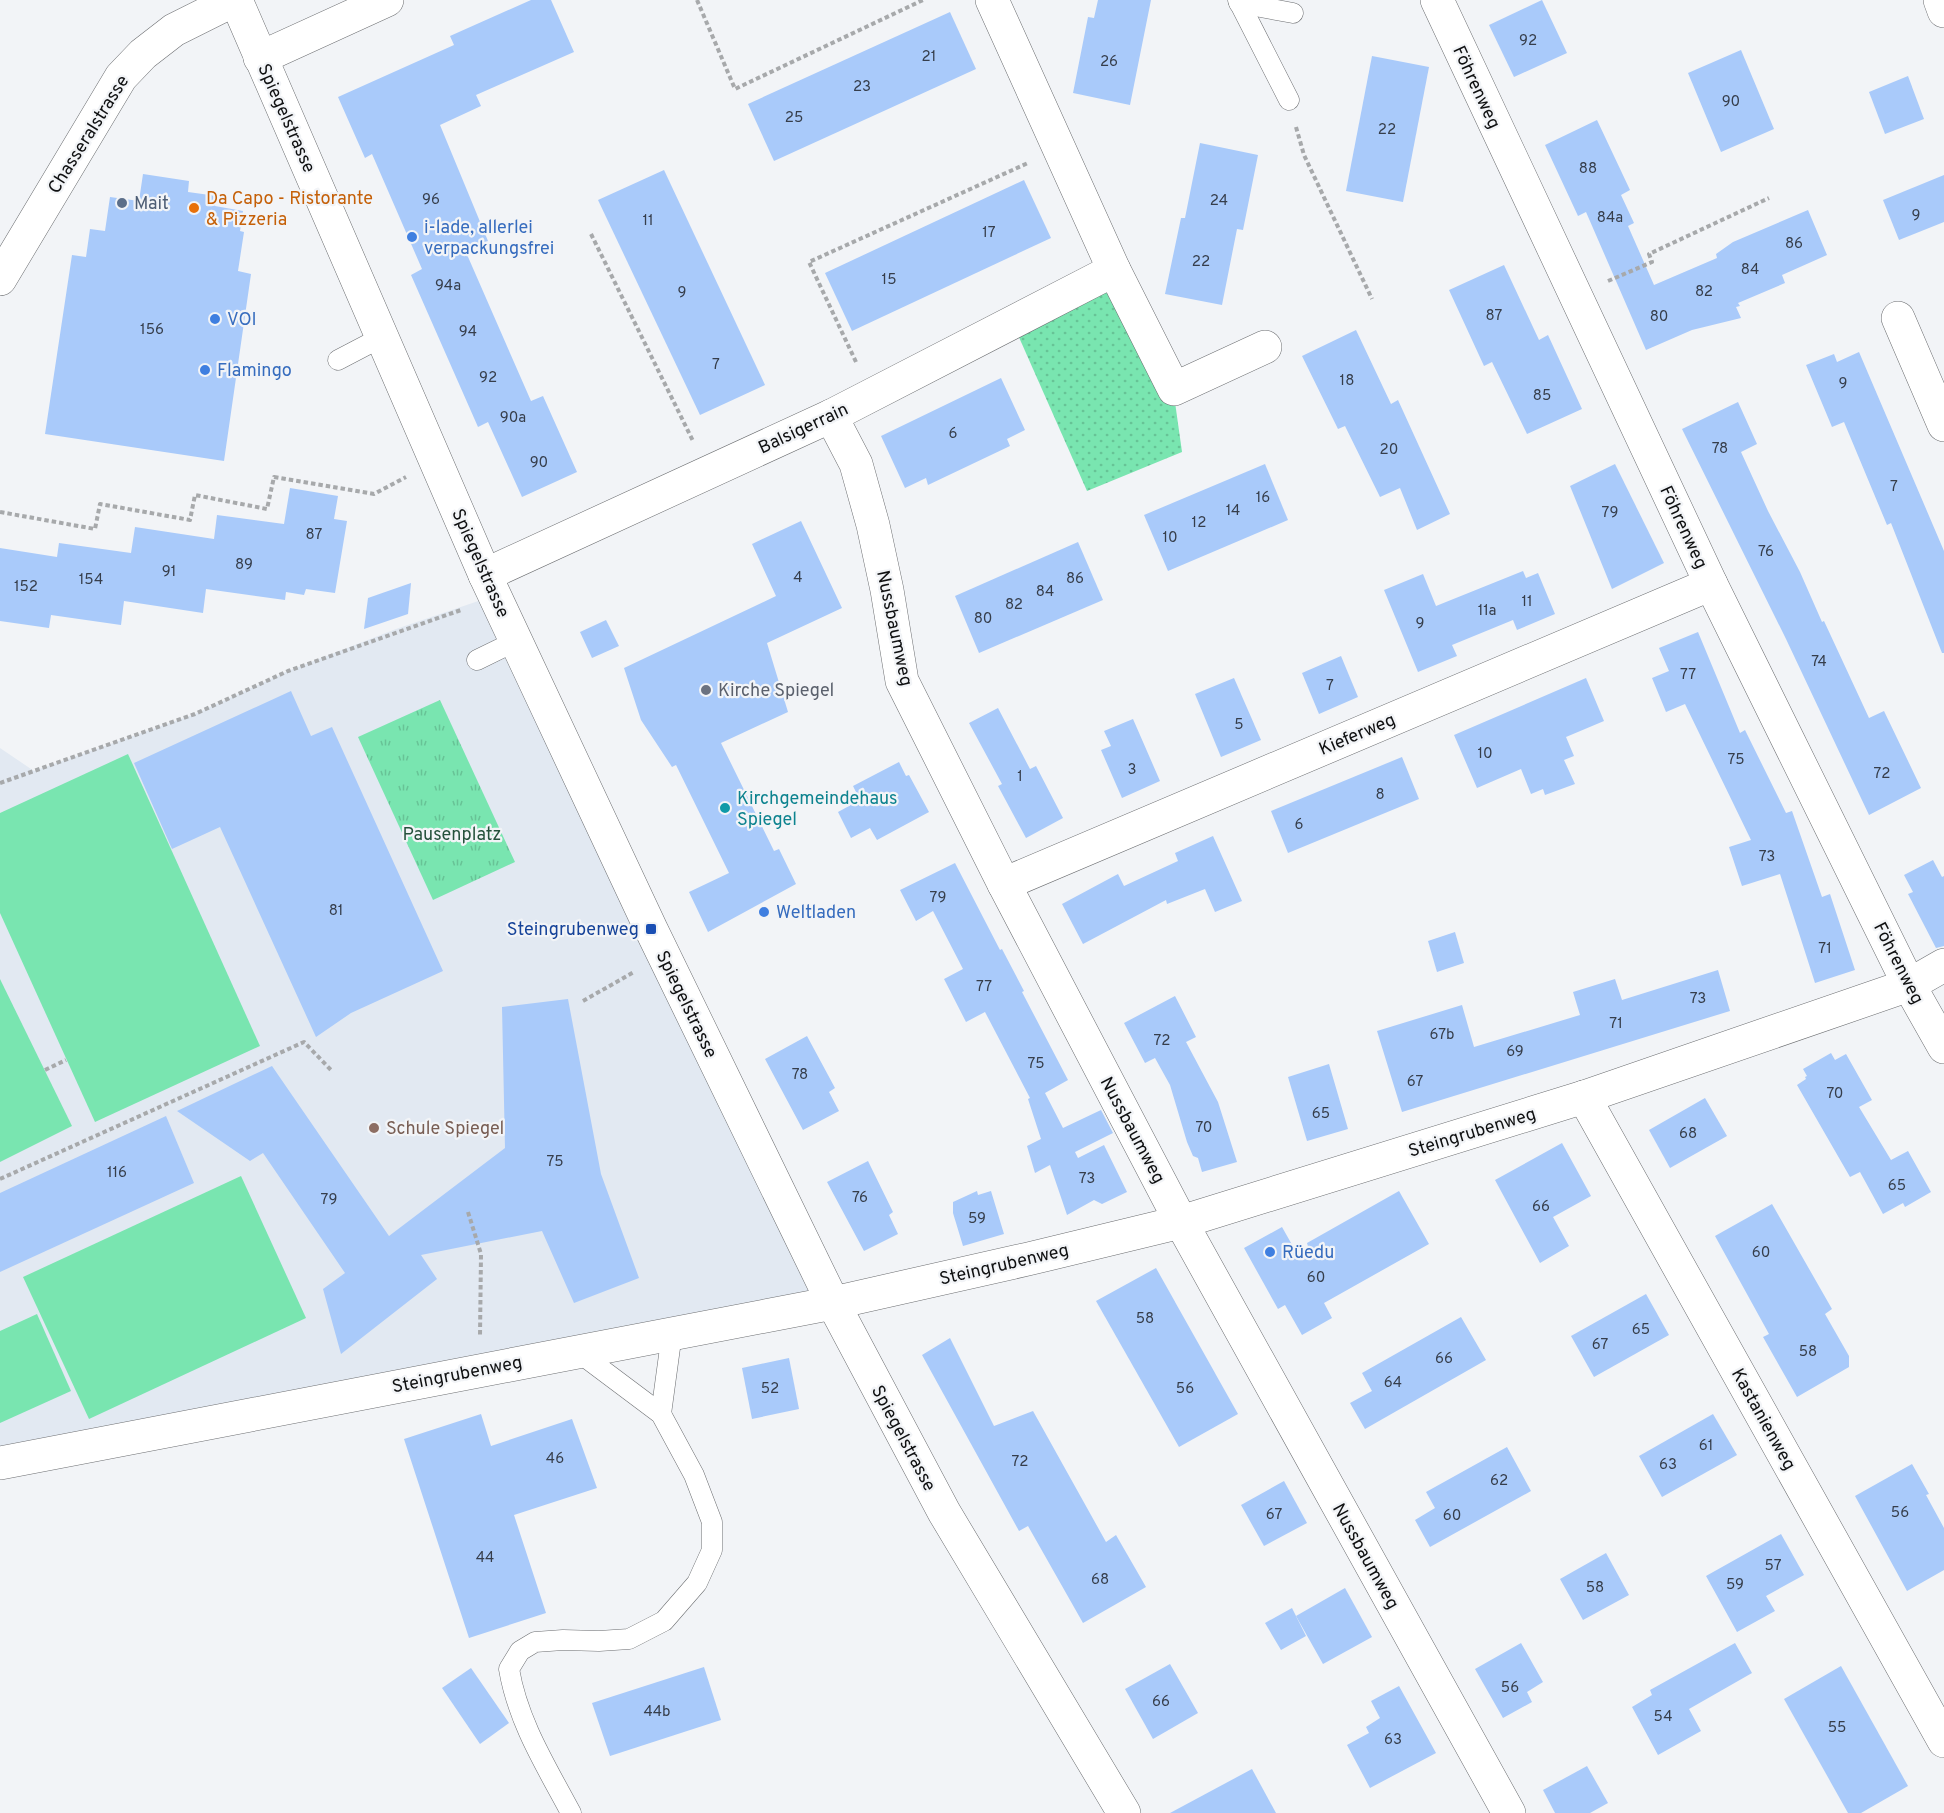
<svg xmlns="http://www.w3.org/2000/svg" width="1944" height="1813" viewBox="0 0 1944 1813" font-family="Overpass,sans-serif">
	<defs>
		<pattern id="grass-dots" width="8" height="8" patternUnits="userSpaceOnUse" patternTransform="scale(1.5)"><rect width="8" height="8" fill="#79e5b0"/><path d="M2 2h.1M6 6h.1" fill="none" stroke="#67c396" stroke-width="1.8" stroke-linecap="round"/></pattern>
		<pattern id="park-tufts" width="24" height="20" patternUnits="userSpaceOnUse" patternTransform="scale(1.5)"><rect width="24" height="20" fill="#79e5b0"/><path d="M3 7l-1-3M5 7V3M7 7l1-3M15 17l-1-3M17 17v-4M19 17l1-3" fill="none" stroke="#67c396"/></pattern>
	</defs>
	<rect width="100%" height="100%" fill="#f2f4f7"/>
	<polygon fill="#e2e9f2" points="496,595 833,1303 0,1464 0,748 34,771 195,714 288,671 396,629"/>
	<polygon fill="url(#grass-dots)" points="1115,271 1173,388 1182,452 1087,491 1010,317"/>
	<polygon fill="url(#park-tufts)" points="440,700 515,862 433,900 358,737"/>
	<g fill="#79e5b0">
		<polygon points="128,754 260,1046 95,1122 0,913 0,813"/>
		<polygon points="0,979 72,1126 0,1162"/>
		<polygon points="241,1176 306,1318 89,1419 23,1277"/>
		<polygon points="37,1314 71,1391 0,1423 0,1331"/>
	</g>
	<g fill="#a9cafa">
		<polygon points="531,0 551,0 574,52 476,95 481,106 440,125 488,241 465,250 531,401 543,396 577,472 522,497 488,422 478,427 411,275 422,269 372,154 365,158 338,97 454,45 450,36"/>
		<polygon points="1098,0 1151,0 1130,105 1073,93 1088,17 1094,18"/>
		<polygon points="1542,0 1567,53 1514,77 1489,25"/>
		<polygon points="950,12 976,69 774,161 748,104"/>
		<polygon points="1741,50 1774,129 1721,152 1688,73"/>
		<polygon points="1372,56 1429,67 1403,202 1346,191"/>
		<polygon points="1908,76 1924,119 1885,134 1869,92"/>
		<polygon points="1597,120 1630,190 1621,195 1634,223 1628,226 1654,285 1717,258 1716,254 1733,242 1808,210 1827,255 1782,275 1785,283 1738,303 1740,306 1736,307 1741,318 1692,330 1646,350 1586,212 1578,216 1545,145"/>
		<polygon points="1200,143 1258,155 1243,230 1237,229 1222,305 1165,294 1181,218 1185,218"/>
		<polygon points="664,170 765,385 700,415 598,200"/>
		<polygon points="143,174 189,181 188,192 217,196 215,206 243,211 240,231 244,232 238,271 251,274 224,461 45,434 72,255 86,257 90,229 105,231 110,197 139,201"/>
		<polygon points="1944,175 1944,222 1899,240 1883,200"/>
		<polygon points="1024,180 1051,238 852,331 825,273"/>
		<polygon points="1504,265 1539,340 1548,335 1582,409 1527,434 1492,362 1484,366 1449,290"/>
		<polygon points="1356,330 1391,404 1398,400 1450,514 1417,530 1400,488 1380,497 1345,426 1338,429 1302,356"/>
		<polygon points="1859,352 1944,551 1944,653 1942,653 1891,523 1887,525 1844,422 1832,427 1806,365 1834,354 1837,362"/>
		<polygon points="1001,378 1025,430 1007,439 1010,446 928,485 926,478 905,488 881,436"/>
		<polygon points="1738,402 1757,444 1741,452 1768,511 1800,572 1822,622 1824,621 1869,718 1884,711 1921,788 1869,815 1786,639 1682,429"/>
		<polygon points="1265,464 1288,520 1168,571 1144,515"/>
		<polygon points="1615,464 1664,563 1612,589 1570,486"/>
		<polygon points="290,488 338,496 334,519 347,521 335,593 306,589 304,595 286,592 285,600 206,589 203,613 124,601 121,625 51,615 49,628 0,621 0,548 57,557 59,543 131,553 135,527 214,539 217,515 284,524"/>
		<polygon points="801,521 842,608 767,643 788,712 721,743 774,851 779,849 796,884 708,932 689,892 729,873 676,765 672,767 641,720 624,668 776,596 752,544"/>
		<polygon points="1078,542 1103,600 979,653 955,596"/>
		<polygon points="1523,571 1526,578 1538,573 1555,614 1517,630 1513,620 1452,645 1457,656 1418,672 1384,590 1423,574 1436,606"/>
		<polygon points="411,583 408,614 364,629 368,598"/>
		<polygon points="606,620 619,646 592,658 580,632"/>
		<polygon points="1698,632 1740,733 1745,730 1786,813 1792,811 1822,897 1830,894 1855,970 1815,983 1780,874 1742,886 1729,847 1751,840 1685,704 1666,712 1652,678 1669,671 1659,648"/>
		<polygon points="1341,656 1358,697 1319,714 1302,673"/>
		<polygon points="1234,678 1261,740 1221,757 1195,694"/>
		<polygon points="1586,678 1604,721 1566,737 1574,756 1564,760 1575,784 1545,795 1543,789 1531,794 1521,769 1477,788 1454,735"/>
		<polygon points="291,691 311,736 332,727 443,971 351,1013 316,1037 220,827 172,849 134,763"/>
		<polygon points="998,708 1030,769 1036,766 1063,818 1026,838 998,786 1002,784 969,723"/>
		<polygon points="1133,719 1160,781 1122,798 1101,750 1111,746 1104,731"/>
		<polygon points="1402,757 1419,799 1288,853 1271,811"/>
		<polygon points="899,762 906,776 909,775 929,812 877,840 870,828 851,838 838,812 860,800 853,786"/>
		<polygon points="1213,836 1242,901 1215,912 1205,889 1167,904 1166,900 1083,944 1062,904 1118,874 1124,886 1178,861 1175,853"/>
		<polygon points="1933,860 1942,877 1944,876 1944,946 1936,948 1908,894 1913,892 1904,875"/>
		<polygon points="955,863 1000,950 1002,949 1024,991 1022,992 1068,1080 1045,1093 1063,1128 1101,1110 1113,1133 1075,1152 1078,1158 1104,1145 1127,1192 1102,1204 1094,1200 1067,1215 1050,1165 1035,1173 1027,1146 1041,1139 1028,1099 1030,1098 985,1012 966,1022 944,979 963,969 933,911 916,921 900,890"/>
		<polygon points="1455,932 1464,963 1437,972 1428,941"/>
		<polygon points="1718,970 1730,1011 1402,1112 1377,1031 1462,1005 1474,1047 1580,1015 1573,992 1615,979 1622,1000"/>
		<polygon points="1175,996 1196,1037 1186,1042 1218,1102 1237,1162 1202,1172 1198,1158 1193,1156 1187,1142 1170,1085 1155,1058 1145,1063 1124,1023"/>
		<polygon points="568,999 601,1174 639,1278 574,1303 542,1231 421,1255 437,1279 341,1354 323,1289 345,1273 263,1153 250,1161 177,1111 272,1066 389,1236 505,1148 502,1007"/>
		<polygon points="807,1036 835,1088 829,1092 839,1111 803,1130 765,1059"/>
		<polygon points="1831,1053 1835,1060 1846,1054 1872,1100 1859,1107 1891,1160 1908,1151 1931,1192 1905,1207 1903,1203 1883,1214 1860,1172 1850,1177 1797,1085 1806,1079 1805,1077 1807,1076 1803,1069"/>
		<polygon points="1329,1064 1348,1129 1307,1141 1288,1077"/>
		<polygon points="1705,1098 1727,1136 1670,1168 1649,1130"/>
		<polygon points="166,1116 194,1183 0,1272 0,1193"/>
		<polygon points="1562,1143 1591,1196 1553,1217 1569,1246 1540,1263 1495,1180"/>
		<polygon points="868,1161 893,1212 889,1215 898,1234 864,1251 827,1182"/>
		<polygon points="977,1191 978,1195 991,1191 1004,1234 963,1246 953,1213 953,1202"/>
		<polygon points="1399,1191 1429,1244 1324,1303 1332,1318 1302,1335 1285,1305 1278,1309 1244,1248 1282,1227 1295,1250 1297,1249 1300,1254 1309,1250 1307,1243"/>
		<polygon points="1772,1204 1832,1309 1825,1314 1849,1356 1849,1367 1797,1397 1763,1337 1769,1334 1715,1236"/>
		<polygon points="1156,1268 1238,1414 1179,1447 1096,1301"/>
		<polygon points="1646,1294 1669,1335 1594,1377 1571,1336"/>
		<polygon points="1461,1317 1486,1360 1365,1429 1350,1403 1372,1391 1362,1373"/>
		<polygon points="950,1338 994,1426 1033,1411 1106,1542 1116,1535 1146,1587 1083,1623 1028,1526 1019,1531 922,1355"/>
		<polygon points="789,1358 799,1409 752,1419 742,1368"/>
		<polygon points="481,1414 491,1446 572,1419 597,1488 514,1515 546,1613 469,1638 404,1439"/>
		<polygon points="1713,1414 1737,1455 1662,1497 1639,1456"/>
		<polygon points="1507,1447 1531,1491 1430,1547 1415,1520 1435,1508 1426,1492"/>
		<polygon points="1912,1464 1929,1494 1926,1495 1944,1528 1944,1570 1907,1591 1855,1496"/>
		<polygon points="1284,1481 1307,1523 1264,1546 1241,1505"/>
		<polygon points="1781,1534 1804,1575 1766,1596 1775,1611 1737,1632 1706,1576"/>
		<polygon points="1606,1553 1629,1595 1583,1620 1560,1579"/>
		<polygon points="1345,1588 1372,1637 1323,1664 1296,1616"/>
		<polygon points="1292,1608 1306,1636 1281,1650 1265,1623"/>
		<polygon points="1521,1643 1543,1682 1527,1692 1532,1702 1503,1718 1475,1669"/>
		<polygon points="1735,1643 1752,1673 1689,1709 1701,1731 1658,1755 1632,1707 1652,1695 1650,1690"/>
		<polygon points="1170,1664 1198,1713 1153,1739 1125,1689"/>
		<polygon points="1841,1666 1908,1786 1861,1813 1848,1813 1784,1699"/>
		<polygon points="704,1667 721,1720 610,1756 592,1703"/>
		<polygon points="471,1668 509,1723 480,1744 442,1688"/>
		<polygon points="1399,1686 1436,1753 1370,1788 1347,1745 1369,1733 1366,1727 1380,1718 1371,1701"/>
		<polygon points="1587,1766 1608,1803 1590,1813 1555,1813 1543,1790"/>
		<polygon points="1252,1769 1276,1813 1170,1813"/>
	</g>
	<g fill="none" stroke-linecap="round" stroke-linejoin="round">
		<defs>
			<g id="lane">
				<polyline points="1238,0 1289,100"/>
				<polyline points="1239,3 1293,13"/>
				<polyline points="338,360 382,337"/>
				<polyline points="477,660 516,641"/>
				<polyline points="661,1414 672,1333"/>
				<path d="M571,1813C546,1766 518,1722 509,1669L520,1651L535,1642L563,1640L599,1641L629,1639L664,1621L697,1583L712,1550V1522L694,1475L661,1414L577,1351"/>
			</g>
			<g id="street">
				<polyline points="236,0 485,575 651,929 833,1303 944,1512 1124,1813"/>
				<polyline points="1437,0 1711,584 1909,985 1944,1047"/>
				<polyline points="1940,0 1944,11"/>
				<polyline points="260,58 387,0"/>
				<polyline points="1114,270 1174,389 1265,347"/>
				<polyline points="0,279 121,77 143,54 174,30 234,0"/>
				<polyline points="1898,318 1944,425"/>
				<polyline points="831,416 856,464 873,525 887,590 902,681 1004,884 1181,1222 1509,1813"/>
				<polyline points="485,575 831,416 1114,270 992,0"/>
				<polyline points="1004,884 1711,584"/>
				<polyline points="1584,1097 1944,1741"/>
				<polyline points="0,1463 833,1303 1028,1259 1181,1222 1584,1097 1909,985 1944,965"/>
			</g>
		</defs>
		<use href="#lane" stroke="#6c6e71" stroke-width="21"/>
		<use href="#street" stroke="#6c6e71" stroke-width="34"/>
		<g stroke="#a7a9ab" stroke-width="4" stroke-dasharray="4.5 3" stroke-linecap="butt">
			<polyline points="697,0 735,89 923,0"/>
			<polyline points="1296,127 1304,155 1372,299"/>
			<polyline points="591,234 693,441"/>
			<polyline points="1608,281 1652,262 1649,254 1769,198"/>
			<polyline points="856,362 809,262 1028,163"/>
			<polyline points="0,512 95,529 100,504 190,520 195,495 267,509 274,477 374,494 406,477"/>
			<polyline points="0,783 195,714 288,671 461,610"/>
			<polyline points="583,1001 634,972"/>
			<polyline points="45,1070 66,1060"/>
			<polyline points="0,1179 304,1042 331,1070"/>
			<polyline points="468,1212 481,1254 480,1336"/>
		</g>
		<use href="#lane" stroke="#fff" stroke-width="20"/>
		<use href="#street" stroke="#fff" stroke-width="33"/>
	</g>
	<circle fill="#5c6f8a" stroke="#f2f4f7" stroke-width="2" cx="122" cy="203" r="6"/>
	<circle fill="#e8710a" stroke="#f2f4f7" stroke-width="2" cx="194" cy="208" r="6"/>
	<g fill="#3f7fe0" stroke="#f2f4f7" stroke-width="2">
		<circle cx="412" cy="237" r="6"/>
		<circle cx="215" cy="319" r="6"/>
		<circle cx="205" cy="370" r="6"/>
		<circle cx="764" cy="912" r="6"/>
		<circle cx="1270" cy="1252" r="6"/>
	</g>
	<circle fill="#6b7280" stroke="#f2f4f7" stroke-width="2" cx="706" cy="690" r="6"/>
	<circle fill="#0f9aa8" stroke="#f2f4f7" stroke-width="2" cx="725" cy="808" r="6"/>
	<rect fill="#1a4fb4" stroke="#f2f4f7" stroke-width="2" x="645" y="923" width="12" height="12" rx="3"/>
	<circle fill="#8d6e63" stroke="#f2f4f7" stroke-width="2" cx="374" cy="1128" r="6"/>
	<g text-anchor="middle" stroke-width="4.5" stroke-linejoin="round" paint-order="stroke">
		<g font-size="15" fill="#363e4b">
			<text x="1528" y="45">92</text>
			<text x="929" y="61">21</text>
			<text x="1109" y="66">26</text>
			<text x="862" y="91">23</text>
			<text x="1731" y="106">90</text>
			<text x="794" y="122">25</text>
			<text x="1387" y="134">22</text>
			<text x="1588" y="173">88</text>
			<text x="431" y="204">96</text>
			<text x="1219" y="205">24</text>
			<text x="1916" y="220">9</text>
			<text x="1610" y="222">84a</text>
			<text x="648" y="225">11</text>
			<text x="989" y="237">17</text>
			<text x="1794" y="248">86</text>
			<text x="1201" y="266">22</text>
			<text x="1750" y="274">84</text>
			<text x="889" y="284">15</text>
			<text x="448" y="290">94a</text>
			<text x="1704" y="296">82</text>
			<text x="682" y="297">9</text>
			<text x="1494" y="320">87</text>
			<text x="1659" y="321">80</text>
			<text x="152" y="334">156</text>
			<text x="468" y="336">94</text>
			<text x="716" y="369">7</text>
			<text x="488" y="382">92</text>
			<text x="1347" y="385">18</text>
			<text x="1843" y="388">9</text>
			<text x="1542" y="400">85</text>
			<text x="513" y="422">90a</text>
			<text x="953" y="438">6</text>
			<text x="1720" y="453">78</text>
			<text x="1389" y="454">20</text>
			<text x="539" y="467">90</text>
			<text x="1894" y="491">7</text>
			<text x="1263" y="502">16</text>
			<text x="1233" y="515">14</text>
			<text x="1610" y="517">79</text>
			<text x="1199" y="527">12</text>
			<text x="314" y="539">87</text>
			<text x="1170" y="542">10</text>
			<text x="1766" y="556">76</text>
			<text x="244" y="569">89</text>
			<text x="169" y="576">91</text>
			<text x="798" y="582">4</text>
			<text x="1075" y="583">86</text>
			<text x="91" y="584">154</text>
			<text x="26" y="591">152</text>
			<text x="1045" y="596">84</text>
			<text x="1527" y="606">11</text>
			<text x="1014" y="609">82</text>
			<text x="1487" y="615">11a</text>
			<text x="983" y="623">80</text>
			<text x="1420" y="628">9</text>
			<text x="1819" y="666">74</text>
			<text x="1688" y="679">77</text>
			<text x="1330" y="690">7</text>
			<text x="1239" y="729">5</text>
			<text x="1485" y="758">10</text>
			<text x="1736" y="764">75</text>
			<text x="1132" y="774">3</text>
			<text x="1882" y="778">72</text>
			<text x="1020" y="781">1</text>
			<text x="1380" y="799">8</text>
			<text x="1299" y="829">6</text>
			<text x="1767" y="861">73</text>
			<text x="938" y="902">79</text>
			<text x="336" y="915">81</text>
			<text x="1825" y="953">71</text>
			<text x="984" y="991">77</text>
			<text x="1698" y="1003">73</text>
			<text x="1616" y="1028">71</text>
			<text x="1442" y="1039">67b</text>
			<text x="1162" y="1045">72</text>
			<text x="1515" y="1056">69</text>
			<text x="1036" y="1068">75</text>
			<text x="800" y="1079">78</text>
			<text x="1415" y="1086">67</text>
			<text x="1835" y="1098">70</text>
			<text x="1321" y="1118">65</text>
			<text x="1204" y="1132">70</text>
			<text x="1688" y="1138">68</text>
			<text x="555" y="1166">75</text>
			<text x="117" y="1177">116</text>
			<text x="1087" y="1183">73</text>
			<text x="1897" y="1190">65</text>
			<text x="860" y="1202">76</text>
			<text x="329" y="1204">79</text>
			<text x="1541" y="1211">66</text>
			<text x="977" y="1223">59</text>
			<text x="1761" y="1257">60</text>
			<text x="1316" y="1282">60</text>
			<text x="1145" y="1323">58</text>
			<text x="1641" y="1334">65</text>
			<text x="1600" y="1349">67</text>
			<text x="1808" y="1356">58</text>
			<text x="1444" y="1363">66</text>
			<text x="1393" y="1387">64</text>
			<text x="770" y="1393">52</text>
			<text x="1185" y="1393">56</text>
			<text x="1706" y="1450">61</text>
			<text x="555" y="1463">46</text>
			<text x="1020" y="1466">72</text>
			<text x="1668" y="1469">63</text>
			<text x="1499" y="1485">62</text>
			<text x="1900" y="1517">56</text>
			<text x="1274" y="1519">67</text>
			<text x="1452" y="1520">60</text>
			<text x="485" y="1562">44</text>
			<text x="1773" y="1570">57</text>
			<text x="1100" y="1584">68</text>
			<text x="1735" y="1589">59</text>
			<text x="1595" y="1592">58</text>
			<text x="1510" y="1692">56</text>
			<text x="1161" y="1706">66</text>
			<text x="657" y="1716">44b</text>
			<text x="1663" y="1721">54</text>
			<text x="1837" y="1732">55</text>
			<text x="1393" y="1744">63</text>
		</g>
		<g font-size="18" fill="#0f1011" stroke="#f2f4f7">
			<text transform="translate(1477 87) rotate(65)" y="6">Föhrenweg</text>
			<text transform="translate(287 118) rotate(66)" y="6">Spiegelstrasse</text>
			<text transform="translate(88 134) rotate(-58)" y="6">Chasseralstrasse</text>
			<text transform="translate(803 428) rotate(-25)" y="6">Balsigerrain</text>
			<text transform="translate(1684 527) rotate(65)" y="6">Föhrenweg</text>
			<text transform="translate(481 563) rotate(66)" y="6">Spiegelstrasse</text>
			<text transform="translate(895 628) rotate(78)" y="6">Nussbaumweg</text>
			<text transform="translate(1357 734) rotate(-23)" y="6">Kieferweg</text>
			<text transform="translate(1899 963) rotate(63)" y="6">Föhrenweg</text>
			<text transform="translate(687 1004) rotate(64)" y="6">Spiegelstrasse</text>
			<text transform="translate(1133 1130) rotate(62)" y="6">Nussbaumweg</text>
			<text transform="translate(1472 1132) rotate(-17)" y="6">Steingrubenweg</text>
			<text transform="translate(1004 1264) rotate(-13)" y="6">Steingrubenweg</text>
			<text transform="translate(457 1374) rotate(-11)" y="6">Steingrubenweg</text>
			<text transform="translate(1764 1419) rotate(61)" y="6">Kastanienweg</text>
			<text transform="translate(904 1438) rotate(62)" y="6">Spiegelstrasse</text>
			<text transform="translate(1366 1556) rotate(61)" y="6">Nussbaumweg</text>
		</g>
		<g font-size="18" fill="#c56008" stroke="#f2f4f7" text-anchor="start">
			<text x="206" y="204">Da Capo - Ristorante<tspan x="206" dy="21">&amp; Pizzeria</tspan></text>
		</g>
		<g font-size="18" fill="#4e5e75" stroke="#f2f4f7" text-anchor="start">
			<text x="134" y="209">Mait</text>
		</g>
		<g font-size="18" fill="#366cbe" stroke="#f2f4f7" text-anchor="start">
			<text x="424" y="233">i-lade, allerlei<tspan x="424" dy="21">verpackungsfrei</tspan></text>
			<text x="227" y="325">VOI</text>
			<text x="217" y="376">Flamingo</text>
			<text x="776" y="918">Weltladen</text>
			<text x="1282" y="1258">Rüedu</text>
		</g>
		<g font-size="18" fill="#5b616d" stroke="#f2f4f7" text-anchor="start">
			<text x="718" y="696">Kirche Spiegel</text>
		</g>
		<g font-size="18" fill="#0d838f" stroke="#f2f4f7" text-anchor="start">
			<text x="737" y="804">Kirchgemeindehaus<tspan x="737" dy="21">Spiegel</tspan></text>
		</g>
		<g font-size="18" fill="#25523c" stroke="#f2f4f7">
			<text x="452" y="840">Pausenplatz</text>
		</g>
		<g font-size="18" fill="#164399" stroke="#f2f4f7" text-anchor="end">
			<text x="639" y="935">Steingrubenweg</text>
		</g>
		<g font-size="18" fill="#785e54" stroke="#f2f4f7" text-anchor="start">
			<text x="386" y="1134">Schule Spiegel</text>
		</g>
	</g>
</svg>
